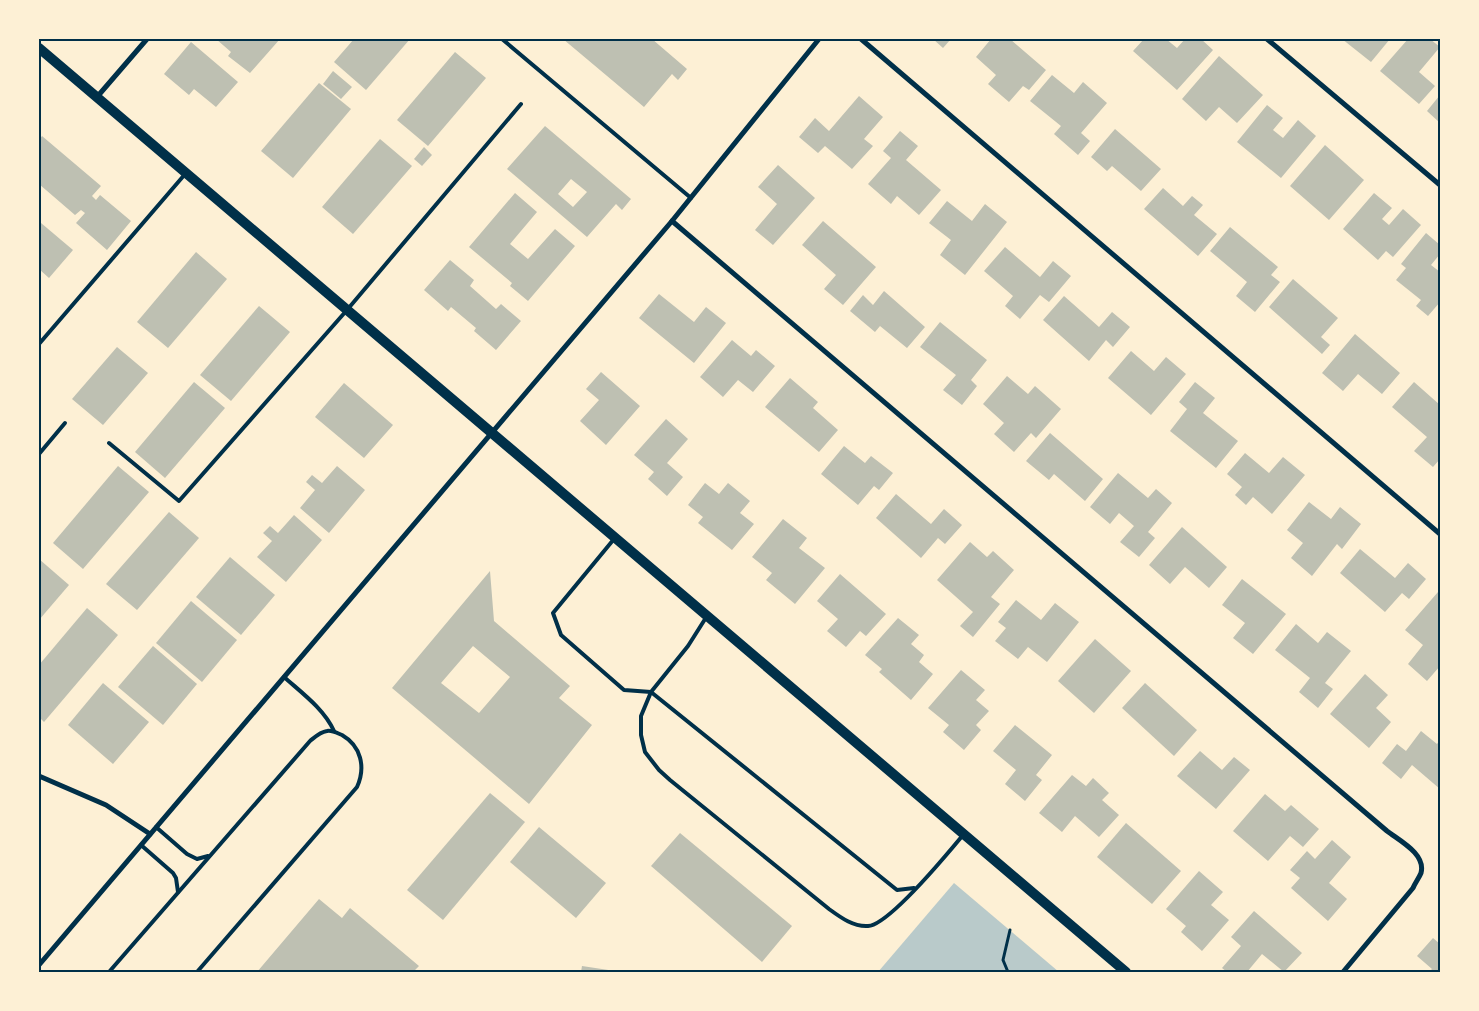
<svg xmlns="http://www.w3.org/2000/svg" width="1479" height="1011" viewBox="0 0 1479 1011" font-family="'PT Sans',sans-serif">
	<rect width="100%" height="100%" fill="#fdf0d5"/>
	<polygon fill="#b9caca" points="954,883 1059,972 878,972"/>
	<g fill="#bec0b2" fill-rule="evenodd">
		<polygon points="216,39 280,39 250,73 228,56 231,52"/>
		<polygon points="354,39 410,39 366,90 334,62"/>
		<polygon points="563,39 652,39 687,69 678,80 672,74 644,107"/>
		<polygon points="933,39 951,39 943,48"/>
		<polygon points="991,39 1010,39 1046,70 1029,90 1023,86 1009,102 988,84 996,75 976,57"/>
		<polygon points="1144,39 1166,39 1177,48 1185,39 1201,39 1213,50 1177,90 1133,51"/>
		<polygon points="1342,39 1390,39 1371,62"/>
		<polygon points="1408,39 1430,39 1440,47 1419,72 1435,86 1419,104 1380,71"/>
		<polygon points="191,42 238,82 216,107 194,89 189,95 164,74"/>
		<polygon points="455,52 486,78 428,146 397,120"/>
		<polygon points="1219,56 1263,95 1237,123 1219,107 1206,121 1182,99"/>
		<polygon points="333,71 352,87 341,99 323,84"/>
		<polygon points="1052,75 1074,93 1083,82 1107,103 1081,133 1090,141 1078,155 1054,134 1061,126 1030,101"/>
		<polygon points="319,83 351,109 293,178 261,151"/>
		<polygon points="1440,95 1440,123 1427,111"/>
		<polygon points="859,96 883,117 864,139 873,146 852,169 825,146 818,153 799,137 815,118 829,131"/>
		<polygon points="1267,105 1283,118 1273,130 1283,138 1298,120 1316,136 1281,178 1237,142"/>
		<path d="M545,126L631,199L622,210L616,204L587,237L507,169ZM571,179L587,192L573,207L558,194Z"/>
		<polygon points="1115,129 1161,169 1141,191 1112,166 1107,171 1091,157"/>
		<polygon points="900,131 918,146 906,160 941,190 919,215 897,196 891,204 868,184 891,158 883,151"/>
		<polygon points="42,136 101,186 92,196 96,200 100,195 131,221 107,250 76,223 85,213 81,210 75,215 39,184 39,140"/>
		<polygon points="380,139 412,166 353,234 322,207"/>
		<polygon points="1325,145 1364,180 1329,220 1290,186"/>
		<polygon points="424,147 432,155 422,166 414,159"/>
		<polygon points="778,165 815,198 773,245 755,230 777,204 758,187"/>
		<polygon points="1163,188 1183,206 1192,196 1203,205 1194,215 1217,234 1198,256 1144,209"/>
		<polygon points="515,193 537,212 510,244 528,259 555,229 575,246 528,301 510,286 512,283 469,247"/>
		<polygon points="1374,193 1392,208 1382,219 1389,225 1403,209 1421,225 1393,257 1386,251 1378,260 1343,229"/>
		<polygon points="947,201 972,221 985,204 1007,222 965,275 940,255 951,240 929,223"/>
		<polygon points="823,221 876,267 843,305 824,289 836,275 802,245"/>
		<polygon points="41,223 73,250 49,278 39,269 39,226"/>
		<polygon points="1230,227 1278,267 1271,275 1280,282 1255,312 1236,296 1247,282 1210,251"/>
		<polygon points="1426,233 1440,245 1440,254 1431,265 1440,272 1440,302 1428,316 1416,306 1421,300 1396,280 1406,268 1401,264"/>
		<polygon points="1005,247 1040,277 1053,261 1071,276 1049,302 1040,295 1020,319 1005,306 1013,296 984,271"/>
		<polygon points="196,252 227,279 168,348 137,322"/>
		<polygon points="450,260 474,280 470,286 496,309 501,304 521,321 496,350 474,331 476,328 451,307 448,311 424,290"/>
		<polygon points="1293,279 1338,318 1321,337 1330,345 1322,354 1269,307"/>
		<polygon points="884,291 925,327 907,348 880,326 875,332 850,311 863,295 873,305"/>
		<polygon points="659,294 694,322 706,307 726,323 694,363 639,318"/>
		<polygon points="1064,296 1099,327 1112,312 1130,327 1113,347 1106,340 1089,361 1043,320"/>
		<polygon points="259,306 290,332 231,401 200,375"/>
		<polygon points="940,322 987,360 971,380 977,386 962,405 943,390 956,375 920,347"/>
		<polygon points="1355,334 1400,373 1382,394 1358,374 1343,391 1322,373"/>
		<polygon points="732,340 751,356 756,350 775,366 753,392 738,380 723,397 700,377"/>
		<polygon points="117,347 148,373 103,425 72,399"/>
		<polygon points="1131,351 1154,371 1166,357 1186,374 1151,415 1108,378"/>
		<polygon points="601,372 640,406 606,445 580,421 599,400 586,389"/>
		<polygon points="1007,376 1028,394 1035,386 1061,409 1036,438 1031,433 1014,452 994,434 1004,423 983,404"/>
		<polygon points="790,378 818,402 813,408 838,430 819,452 765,407"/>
		<polygon points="194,382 225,408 165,478 135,452"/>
		<polygon points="1195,382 1215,398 1203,413 1238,441 1216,468 1170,431 1187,409 1179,402"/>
		<polygon points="1414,382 1440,405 1440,459 1433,467 1414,451 1427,437 1392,407"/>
		<polygon points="344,383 393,425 364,458 315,417"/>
		<polygon points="666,419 688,439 667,463 683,477 667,496 648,479 654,472 634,455"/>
		<polygon points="1050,433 1103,479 1085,501 1054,474 1049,480 1026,461"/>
		<polygon points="844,446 865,463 871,456 893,473 879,490 874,486 858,505 821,474"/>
		<polygon points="1245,453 1269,473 1283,457 1305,475 1272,514 1253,497 1246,505 1235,495 1242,487 1227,474"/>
		<polygon points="118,466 149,492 83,569 53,543"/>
		<polygon points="337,466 365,490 329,533 300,508 315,490 306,482 312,475 322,483"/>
		<polygon points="1118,473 1148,498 1156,489 1172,503 1148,532 1155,538 1139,557 1120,542 1134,526 1119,513 1110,524 1090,507"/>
		<polygon points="705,483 719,494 728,483 750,501 740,513 754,524 732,550 698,523 703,517 688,505"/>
		<polygon points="896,494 931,524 944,509 962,525 945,544 938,538 921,558 876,518"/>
		<polygon points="1309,502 1331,519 1340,507 1361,524 1342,549 1337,544 1312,576 1291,558 1303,543 1287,530"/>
		<polygon points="169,512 199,538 137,610 106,584"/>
		<polygon points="294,515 322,540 286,582 257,557 272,541 263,533 270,526 278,533"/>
		<polygon points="783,519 807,538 799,548 825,568 795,604 766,580 772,573 752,557"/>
		<polygon points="1182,527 1227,567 1209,588 1185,567 1170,584 1149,565"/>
		<polygon points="970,542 987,557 993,551 1014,570 991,597 1000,604 973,637 960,626 973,612 937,580"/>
		<polygon points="1360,549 1395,578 1408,563 1426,579 1409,599 1402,593 1385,612 1340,573"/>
		<polygon points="230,557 275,595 241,635 196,597"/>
		<polygon points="39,559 69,585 39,620"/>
		<path d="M490,571L494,621L570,686L559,698L592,725L529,804L392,688ZM473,646L510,677L479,713L441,683Z"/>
		<polygon points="840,574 886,614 866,636 860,631 846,647 827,631 838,619 817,601"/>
		<polygon points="1242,579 1286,614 1253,654 1233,638 1245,623 1222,605"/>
		<polygon points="1438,592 1440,595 1440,666 1427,681 1408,664 1423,645 1405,630"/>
		<polygon points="1016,600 1041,620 1055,603 1079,622 1047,662 1028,647 1018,659 995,641 1006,628 998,622"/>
		<polygon points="191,601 237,640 202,682 156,643"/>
		<polygon points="87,608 118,635 44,722 39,717 39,665"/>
		<polygon points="898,618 919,635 911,644 924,655 919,662 933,674 911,700 879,672 882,669 865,655"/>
		<polygon points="1296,624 1318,643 1327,632 1351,651 1325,683 1333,689 1318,708 1299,692 1310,678 1275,650"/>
		<polygon points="1095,639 1131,671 1094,713 1058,681"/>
		<polygon points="153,646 197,684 163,725 118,687"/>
		<polygon points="961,670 985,690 976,700 989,711 976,725 981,730 964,750 943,732 949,725 928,708"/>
		<polygon points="1365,674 1388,695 1376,708 1391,722 1369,748 1330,714"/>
		<polygon points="103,683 149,722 113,764 68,725"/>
		<polygon points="1145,683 1197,730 1174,756 1122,708"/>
		<polygon points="1015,725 1052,755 1036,775 1042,780 1025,801 1005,784 1016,770 993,751"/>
		<polygon points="1421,731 1437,744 1440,740 1440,789 1412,765 1401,779 1382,763 1397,744 1406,751"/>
		<polygon points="1200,751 1222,770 1234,757 1250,770 1216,809 1177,776"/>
		<polygon points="1072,775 1086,786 1093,778 1109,793 1102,800 1119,815 1099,837 1075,816 1062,832 1039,813"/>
		<polygon points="490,793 525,822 443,920 407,890"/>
		<polygon points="1265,794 1285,811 1291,805 1319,829 1303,847 1290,836 1268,861 1233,831"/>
		<polygon points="1126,823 1181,871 1152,904 1097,857"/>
		<polygon points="539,827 606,883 576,918 510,862"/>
		<polygon points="680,833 792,926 762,962 651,866"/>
		<polygon points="1332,840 1351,857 1329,883 1347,899 1328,921 1291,888 1300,878 1290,870 1307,851 1315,859"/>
		<polygon points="1199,871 1223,892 1211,905 1229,920 1202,951 1181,932 1186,926 1166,909"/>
		<polygon points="319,899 342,918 350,908 419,966 413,972 257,972"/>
		<polygon points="1254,911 1302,953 1284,972 1262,954 1247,972 1227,972 1222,968 1241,946 1231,937"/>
		<polygon points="1433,938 1440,944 1440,972 1429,972 1432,969 1417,956"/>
		<polygon points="582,966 615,971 615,972 581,972"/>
	</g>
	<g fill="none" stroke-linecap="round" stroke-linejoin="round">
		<polyline stroke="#003049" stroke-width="3" points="1008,972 1003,960 1010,930"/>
		<g stroke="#003049" stroke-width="4">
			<polyline points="502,39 691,198"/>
			<polyline points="39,344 186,173"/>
			<polyline points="109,443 179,501 347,310 521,104"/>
			<polyline points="39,454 65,423"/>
			<polyline points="614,539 553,613 561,635 624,690 651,692 897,890 914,888"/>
			<path d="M707,616L688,646L651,692L641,716V735L645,752L659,770L670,780L829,909C840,917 853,927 868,926C889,925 948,853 963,835"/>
			<path d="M284,677C302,693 324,709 334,731"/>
			<polyline points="156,827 187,854 197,859 208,856"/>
			<polyline points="141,845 173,873 176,878 178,892"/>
			<path d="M109,972L310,741C315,737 320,732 327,731C332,730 337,733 342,735C361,746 366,767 357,787L197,972"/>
		</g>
		<g stroke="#003049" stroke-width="5">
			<polyline points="861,39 1440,534"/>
			<polyline points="1267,39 1440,185"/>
			<polyline points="97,97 147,39"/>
			<path d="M672,221L1387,831C1400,841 1426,854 1421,873C1419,878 1415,883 1413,888L1343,972"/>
			<polyline points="39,776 106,805 150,834"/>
			<polyline points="39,965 672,221 819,39"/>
		</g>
		<polyline stroke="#003049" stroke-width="10" points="39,48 1126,972"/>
	</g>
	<rect width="1479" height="1011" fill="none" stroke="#fdf0d5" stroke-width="80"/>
	<rect x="40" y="40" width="1399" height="931" fill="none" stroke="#003049" stroke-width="2"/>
</svg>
